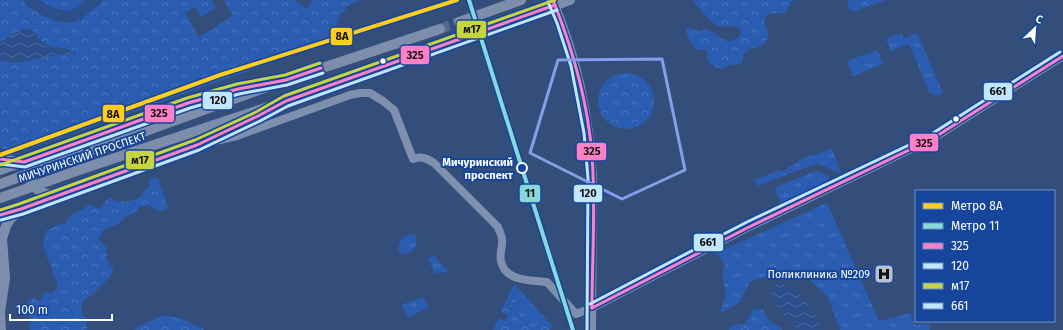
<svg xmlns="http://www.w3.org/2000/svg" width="1063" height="330" viewBox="0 0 1063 330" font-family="'Fira Sans',sans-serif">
	<defs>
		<pattern id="grass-tufts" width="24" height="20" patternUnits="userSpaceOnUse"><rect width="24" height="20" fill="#2a5db1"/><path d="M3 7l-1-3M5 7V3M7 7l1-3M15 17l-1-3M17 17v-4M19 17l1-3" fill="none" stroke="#4a75bd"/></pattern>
		<pattern id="forest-crowns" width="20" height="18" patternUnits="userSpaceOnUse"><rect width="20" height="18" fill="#2a5db1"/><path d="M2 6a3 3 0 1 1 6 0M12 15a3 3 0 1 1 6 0" fill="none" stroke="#4a75bd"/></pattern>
		<pattern id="water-waves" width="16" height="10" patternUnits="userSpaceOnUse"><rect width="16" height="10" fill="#2c4f8c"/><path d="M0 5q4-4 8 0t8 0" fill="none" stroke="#4c699d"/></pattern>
	</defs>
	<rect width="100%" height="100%" fill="#344e7c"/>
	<g fill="url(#grass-tufts)">
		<polygon points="902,33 904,39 917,33 943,93 937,96 929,92 909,44 891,51 886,39"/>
		<polygon points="877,50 883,64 853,76 847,61"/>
		<polygon points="832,149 841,174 820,164 812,165 757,186 755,180 779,170 780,172 788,169 788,167 797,163 799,160"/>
		<polygon points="816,171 827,175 829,177 828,181 781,204 775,191 776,187"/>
		<polygon points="827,203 879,321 911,313 915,325 929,324 930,330 840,330 828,297 807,277 786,269 750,282 739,303 719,314 726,296 722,274 725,264 716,253"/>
		<path d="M412,234L417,237L416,245L412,252L402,254L398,249C400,239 402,236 412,234Z"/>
		<polygon points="434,255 442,266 450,271 435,274 428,259"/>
		<polygon points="523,294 545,318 532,330 510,306"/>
		<polygon points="423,297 429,307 409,317 401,305"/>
	</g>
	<g fill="url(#forest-crowns)">
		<path d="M0,0H211L216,8L201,17L195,7L185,13L199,37L233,16L224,0H294L307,9L313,0H361L348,6L339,17L334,35L321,45L23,151C14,152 7,152 0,147V60L15,63L63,54L69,49C49,47 45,47 32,30L25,28L0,42Z"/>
		<path d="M694,0H796L790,2L787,11L784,13C779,14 769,12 766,16C761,24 771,30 767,40C762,50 752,46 746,52C742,55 743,60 741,64L730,65L724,69H721L710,64L708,61L707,50C704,49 701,51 698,49C692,47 687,36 686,30L688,27C695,29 698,34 704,29C708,29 723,39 729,42L739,37L741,30C735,24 727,29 719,26C709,22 703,11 695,4Z"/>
		<polygon points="849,0 887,0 855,11 851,11 848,8"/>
		<circle cx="626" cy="101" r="28"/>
		<path d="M152,177H155L158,179L168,207L166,210L159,211L149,205L139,207L135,213L125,217L120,223L104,230L98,239L106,247L107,261L113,269V273C107,280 100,287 93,294C89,297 85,299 82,302C81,313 81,312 87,321V330H30L28,302L31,299L34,298L39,302L45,293C54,293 54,295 58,285L43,245L46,231L59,224L62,225L65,224L72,214L82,210L90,204L99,209L102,207L108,198C112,198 112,200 116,201C126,203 135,201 143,195V191L150,187L149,180Z"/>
		<polygon points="514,284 523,294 510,307 532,330 545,318 553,327 549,330 493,330 499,318 505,321 508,315 501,312"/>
		<polygon points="754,309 762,309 771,323 779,326 782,330 729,330 729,328 737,324 745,324"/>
		<polygon points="164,315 183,319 205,330 135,330 137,327"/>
	</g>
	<g fill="url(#water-waves)">
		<path d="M25,28L32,30C37,37 43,46 52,48C63,50 66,47 77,54L67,55L63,54L15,63L0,60V42Z"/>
		<path d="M778,283C796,285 817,313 821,330H798C789,319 766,300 773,285Z"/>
	</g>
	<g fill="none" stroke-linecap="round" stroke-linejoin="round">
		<path stroke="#2c4f8c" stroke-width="12" d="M30,0C41,9 65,23 79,13C85,9 89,3 96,0"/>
		<g stroke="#526990" stroke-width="10" stroke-dasharray="10 5" stroke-linecap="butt">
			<polyline points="440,29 459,22"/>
			<polyline points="445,44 464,38"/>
		</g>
		<g stroke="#7f8fae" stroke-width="8">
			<path d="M553,0C577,56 590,117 593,178L592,330"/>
			<path d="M211,142L237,136L350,95L360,93H370L383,101L394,110L413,159C422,156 426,158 434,163L498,227C499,231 502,235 502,239C503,246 499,254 501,261C505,282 531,280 547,282L576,314L592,308L749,227L932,139L1063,56"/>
		</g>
		<g stroke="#7c8eac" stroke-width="10">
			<polyline points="459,22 521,0"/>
			<polyline points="464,38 570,0"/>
			<polyline points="77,156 286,80 440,29"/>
			<polyline points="0,159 20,162"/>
			<path d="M35,166C23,185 39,193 55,196"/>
			<polyline points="82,169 286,101 445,44"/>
			<polyline points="0,170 188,103 238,89 256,85"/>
			<polyline points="0,215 21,209 197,145 261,115"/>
			<polyline points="0,312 5,278 2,239 6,226 10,219 20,210"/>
			<polyline points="0,312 1,330"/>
		</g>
		<g stroke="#7c8eac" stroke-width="10">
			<polyline points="0,184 77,156"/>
			<polyline points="0,198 82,169"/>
		</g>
		<defs>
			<g id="bus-1">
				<path d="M553,0C573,50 588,102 592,156C596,206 592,258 592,308"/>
				<polyline points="0,159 24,162 188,103 238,89 286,80 321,68"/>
				<polyline points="0,215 21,209 197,145 258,116 286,101 555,5"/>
				<polyline points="592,308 749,227 932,139 1063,56"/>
			</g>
			<g id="bus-2">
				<polyline points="548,2 557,23 571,66 584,133 588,178 587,330"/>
				<polyline points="0,164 25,167 190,108 239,94 287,85 323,73"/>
				<polyline points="1,220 23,214 199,150 260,121 288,106 557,10"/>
			</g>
			<g id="bus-3">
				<polyline points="0,165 187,98 237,84 285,75 320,63"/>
				<polyline points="0,210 19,204 195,140 256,112 284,96 555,0"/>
			</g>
			<polyline id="bus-4" points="590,304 747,222 930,135 1060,52"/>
		</defs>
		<use href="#bus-1" stroke="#15469b" stroke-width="6"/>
		<use href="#bus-2" stroke="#15469b" stroke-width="6"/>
		<use href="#bus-3" stroke="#15469b" stroke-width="6"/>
		<use href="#bus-4" stroke="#15469b" stroke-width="6"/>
		<use href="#bus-1" stroke="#ff80c6" stroke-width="3"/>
		<use href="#bus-2" stroke="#c2e6ff" stroke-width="3"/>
		<use href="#bus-3" stroke="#c7d442" stroke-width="3"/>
		<use href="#bus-4" stroke="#c2e6ff" stroke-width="3"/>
		<defs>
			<polyline id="metro-1" points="0,155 220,75 457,0"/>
			<polyline id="metro-2" points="469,0 573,330"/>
		</defs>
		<use href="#metro-1" stroke="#15469b" stroke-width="7"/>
		<use href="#metro-2" stroke="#15469b" stroke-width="7"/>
		<use href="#metro-1" stroke="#ffcd1c" stroke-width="4"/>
		<use href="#metro-2" stroke="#86d8da" stroke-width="4"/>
	</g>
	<path fill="none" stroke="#839eea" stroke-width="3" stroke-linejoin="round" d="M662,59L685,170L622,199L530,153L558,60Z"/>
	<defs>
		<symbol id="hospital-square" viewBox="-11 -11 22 22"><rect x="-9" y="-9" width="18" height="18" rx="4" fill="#b8c1d1" stroke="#15469b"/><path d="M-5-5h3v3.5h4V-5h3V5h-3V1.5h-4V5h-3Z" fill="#111"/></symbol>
	</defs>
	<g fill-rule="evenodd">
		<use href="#hospital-square" x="873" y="263" width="22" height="22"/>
	</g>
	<g fill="#fff" stroke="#15469b" stroke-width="1.5">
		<circle cx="383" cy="61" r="3.5"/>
		<circle cx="956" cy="119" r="3.5"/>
	</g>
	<circle fill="#15469b" stroke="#fff" stroke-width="2" cx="522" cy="168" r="5"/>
	<g text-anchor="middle" stroke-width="4" stroke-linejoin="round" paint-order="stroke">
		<g font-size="11" fill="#fff" stroke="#15469b">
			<text transform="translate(82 157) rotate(-19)" y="4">МИЧУРИНСКИЙ ПРОСПЕКТ</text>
		</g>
		<g font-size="11" font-weight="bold" fill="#fff" stroke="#15469b" text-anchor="end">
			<text x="513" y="166">Мичуринский<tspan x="513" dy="13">проспект</tspan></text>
		</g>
		<g font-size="11" fill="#fff" stroke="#15469b" text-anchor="end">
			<text x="870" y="278">Поликлиника №209</text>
		</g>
	</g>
	<g stroke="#15469b" stroke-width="1.5">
		<rect x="456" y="20" width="31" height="19" rx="4" fill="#c7d442"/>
		<rect x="330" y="27" width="23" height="19" rx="4" fill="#ffcd1c"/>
		<rect x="400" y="45" width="30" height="20" rx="4" fill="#ff80c6"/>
		<rect x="983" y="82" width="30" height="19" rx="4" fill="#c2e6ff"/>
		<rect x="202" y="91" width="31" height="19" rx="4" fill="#c2e6ff"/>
		<rect x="144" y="104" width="31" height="19" rx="4" fill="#ff80c6"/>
		<rect x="102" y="104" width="23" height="19" rx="4" fill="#ffcd1c"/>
		<rect x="909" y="133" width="30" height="19" rx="4" fill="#ff80c6"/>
		<rect x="576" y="142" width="31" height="19" rx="4" fill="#ff80c6"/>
		<rect x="125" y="150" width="30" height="20" rx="4" fill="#c7d442"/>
		<rect x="573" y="184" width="30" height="19" rx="4" fill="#c2e6ff"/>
		<rect x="519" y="184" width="22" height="19" rx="4" fill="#86d8da"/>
		<rect x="693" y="233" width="31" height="19" rx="4" fill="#c2e6ff"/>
	</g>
	<g font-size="11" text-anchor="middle" font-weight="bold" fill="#111">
		<text x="472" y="33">м17</text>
		<text x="342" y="40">8А</text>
		<text x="415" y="59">325</text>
		<text x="998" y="95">661</text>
		<text x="218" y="104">120</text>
		<text x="159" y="117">325</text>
		<text x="113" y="118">8А</text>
		<text x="924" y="147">325</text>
		<text x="592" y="155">325</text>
		<text x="140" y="164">м17</text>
		<text x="588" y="197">120</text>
		<text x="530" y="197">11</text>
		<text x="708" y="246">661</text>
	</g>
	<rect x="915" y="190" width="140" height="132" fill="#15469b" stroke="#7390c3"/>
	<rect x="923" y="203" width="20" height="6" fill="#ffcd1c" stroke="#7390c3"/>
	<text x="951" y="210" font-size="12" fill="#ffffff">Метро 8А</text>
	<rect x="923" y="223" width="20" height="6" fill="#86d8da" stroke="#7390c3"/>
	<text x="951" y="230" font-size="12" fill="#ffffff">Метро 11</text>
	<rect x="923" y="243" width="20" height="6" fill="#ff80c6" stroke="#7390c3"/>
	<text x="951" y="250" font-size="12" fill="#ffffff">325</text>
	<rect x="923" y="263" width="20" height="6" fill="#c2e6ff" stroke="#7390c3"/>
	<text x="951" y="270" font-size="12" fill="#ffffff">120</text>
	<rect x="923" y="283" width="20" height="6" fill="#c7d442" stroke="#7390c3"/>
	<text x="951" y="290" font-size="12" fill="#ffffff">м17</text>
	<rect x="923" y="303" width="20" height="6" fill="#c2e6ff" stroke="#7390c3"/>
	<text x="951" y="310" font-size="12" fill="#ffffff">661</text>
	<g transform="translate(1035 28) rotate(25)" stroke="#15469b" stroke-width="3" paint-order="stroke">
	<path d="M0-3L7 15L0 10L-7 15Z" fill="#ffffff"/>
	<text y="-6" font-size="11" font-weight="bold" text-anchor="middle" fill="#ffffff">С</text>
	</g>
	<path d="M10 314v6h102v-6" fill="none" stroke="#ffffff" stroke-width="2"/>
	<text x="16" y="314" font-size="12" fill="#ffffff" stroke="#15469b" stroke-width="3" paint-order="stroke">100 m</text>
</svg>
